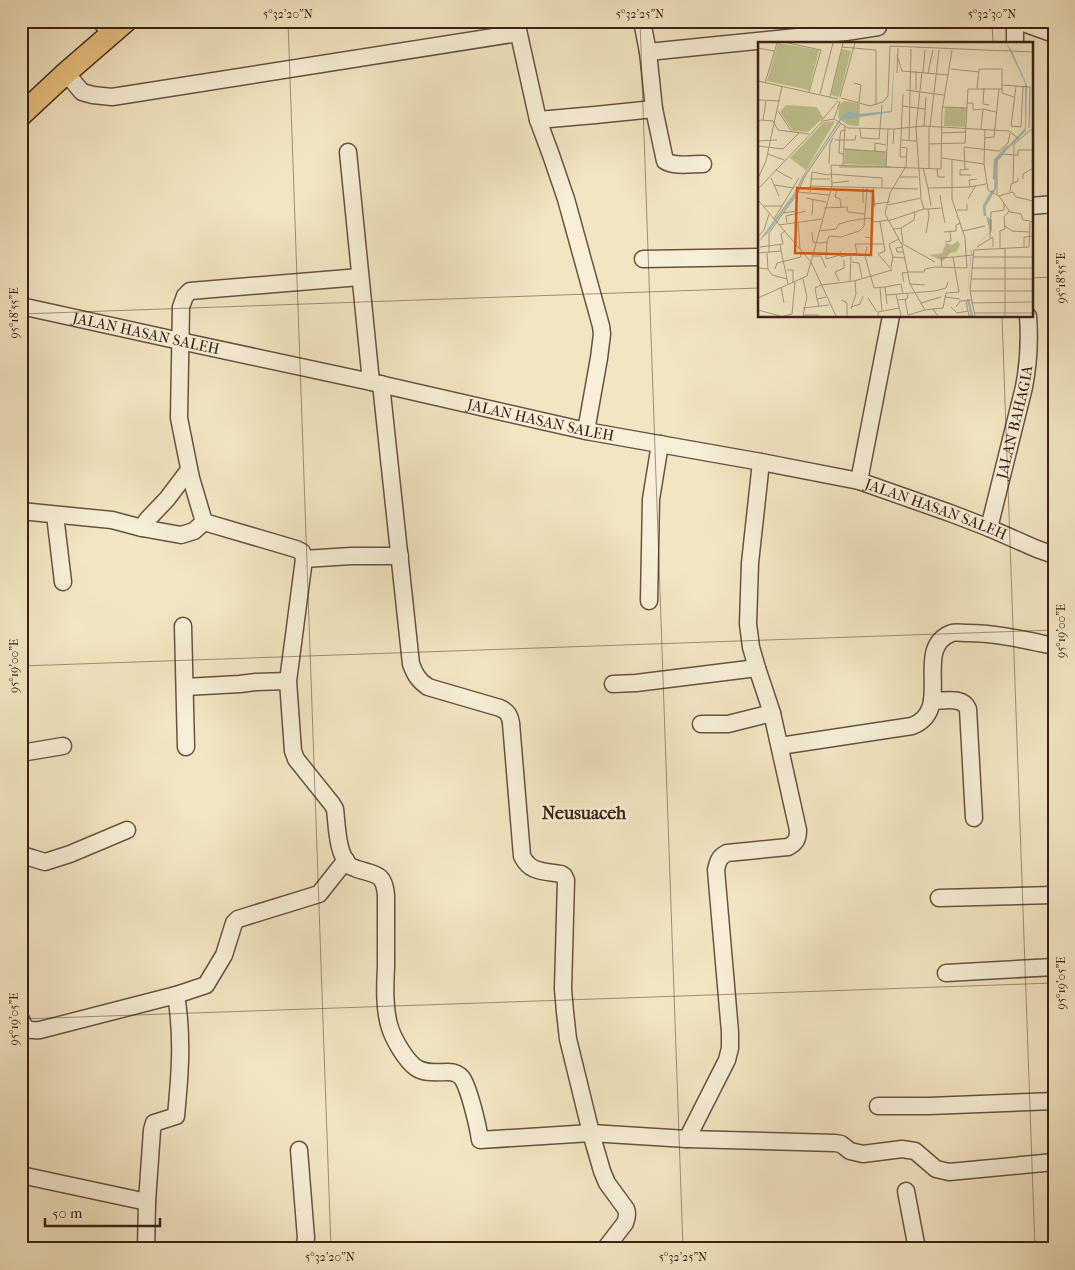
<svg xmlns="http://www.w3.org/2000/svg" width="1075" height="1270" viewBox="0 0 1075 1270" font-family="'IM FELL French Canon',serif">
	<rect width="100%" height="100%" fill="#f2e6c2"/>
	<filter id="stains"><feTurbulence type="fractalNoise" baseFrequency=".004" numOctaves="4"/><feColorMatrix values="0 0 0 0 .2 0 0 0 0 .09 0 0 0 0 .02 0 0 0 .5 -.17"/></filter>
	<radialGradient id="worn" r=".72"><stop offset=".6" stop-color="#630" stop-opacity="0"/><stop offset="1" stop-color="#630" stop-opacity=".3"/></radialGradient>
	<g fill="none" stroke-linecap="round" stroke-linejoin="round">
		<defs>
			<g id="minor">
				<polyline points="100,21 112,33"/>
				<polyline points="516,21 538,120 551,155 566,199 601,326 602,334 599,358 586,431"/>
				<path d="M642,21L648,52L654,109L665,161C675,167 691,164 703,164"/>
				<polyline points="1018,21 1054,34"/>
				<polyline points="1015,44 1015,21"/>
				<polyline points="648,52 846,32 878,27 877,21"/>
				<polyline points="66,73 82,92 93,95 112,97 518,33"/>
				<polyline points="538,120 595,115 654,109"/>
				<polyline points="348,152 371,382"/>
				<polyline points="1031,206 1054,204"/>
				<polyline points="643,259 759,257"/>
				<path d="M360,277L190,291L185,296L181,307L179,418L191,478L204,522L296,549L302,552L304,559L288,681L293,751L296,759L332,804L335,809C337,825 337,855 350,866C351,867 356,868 357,869C376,875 384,873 386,895C386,919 386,943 386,967C385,987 384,1009 390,1028C394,1040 405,1059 415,1067C424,1074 437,1072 448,1072C453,1072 458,1073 462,1078C469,1088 478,1126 480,1140L591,1133L687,1139L835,1143L841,1144L850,1151L863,1154L902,1149L915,1151L936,1169L949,1172L1054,1162"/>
				<path id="s1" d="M21,306L180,341L371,382L586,431L761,462L859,481L950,513L989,528L1037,549L1054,555"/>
				<path d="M381,384L411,664C415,675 419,681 428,687L500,708C507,711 510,715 511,723L522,856C530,873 544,871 561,874L564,876L566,880L563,989L565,1012L568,1039L591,1133L602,1171L607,1183L626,1209C628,1214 627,1218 625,1223L605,1249"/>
				<polyline points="859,481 891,316"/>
				<polyline points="21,511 112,520 142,528 181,535 194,531 204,522"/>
				<polyline points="55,515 63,582"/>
				<polyline points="142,528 147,520 167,499 189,470"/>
				<path id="s2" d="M989,528L1024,387C1029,361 1030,342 1028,316"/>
				<polyline points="304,559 351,556 400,556"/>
				<polyline points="649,601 651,499 660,444"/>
				<polyline points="183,626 186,747"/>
				<polyline points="613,684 636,683 757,668"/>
				<polyline points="185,687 240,684 256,682 288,681"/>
				<path d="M932,701C944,701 963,696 968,709L974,818"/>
				<polyline points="701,724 728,724 772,713"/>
				<path d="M780,746L912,726C955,710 911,648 952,633C956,632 962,633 967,633C996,633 1025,640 1054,646"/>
				<polyline points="21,753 63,746"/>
				<polyline points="21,855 32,858 45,862 70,854 127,830"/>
				<polyline points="939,898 1054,895"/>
				<polyline points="946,973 1054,967"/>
				<polyline points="176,995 206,985 224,955 234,923 238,919 319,894 346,860"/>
				<path d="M21,1019C24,1030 30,1031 40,1030L176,995C183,1037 180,1074 176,1116L154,1123L152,1130L147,1202L146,1249"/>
				<polyline points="878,1106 929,1106 1054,1101"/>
				<path d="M687,1139L727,1060L730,1048V1032L716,870C718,861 719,857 727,853L788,847C796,843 798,839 798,830L772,713L757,668L751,647L748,624L750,563L761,462"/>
				<polyline points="299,1150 306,1238 304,1249"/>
				<polyline points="21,1175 147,1202"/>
				<polyline points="906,1191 917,1249"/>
			</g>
			<polyline id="major" points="21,115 66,73 126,21"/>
		</defs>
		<use href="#minor" stroke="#6a5240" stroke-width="19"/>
		<use href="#major" stroke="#3c2115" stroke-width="24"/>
		<use href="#minor" stroke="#f7efd7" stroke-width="16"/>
		<use href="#major" stroke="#e9c381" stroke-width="21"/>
	</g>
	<path fill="none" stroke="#3c2115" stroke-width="1" stroke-opacity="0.45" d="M288,21L331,1249M640,21L683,1249M992,21L993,44M1031,278L1054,277M21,314L759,288M1002,316L1035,1249M21,666L1054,630M21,1019L1054,983"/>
	<g text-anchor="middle" stroke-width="5" stroke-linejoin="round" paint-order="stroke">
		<g font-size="15" fill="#3c2115" stroke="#f7efd7">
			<text dy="5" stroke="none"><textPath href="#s1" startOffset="128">JALAN HASAN SALEH</textPath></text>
			<text dy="5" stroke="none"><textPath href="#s1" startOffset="532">JALAN HASAN SALEH</textPath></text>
			<text dy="5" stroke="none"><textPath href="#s2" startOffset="109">JALAN BAHAGIA</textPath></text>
			<text dy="5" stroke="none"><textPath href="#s1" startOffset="938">JALAN HASAN SALEH</textPath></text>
		</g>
		<g font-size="18" font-weight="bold" fill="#3c2115" stroke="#f7efd7">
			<text x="584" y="819">Neusuaceh</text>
		</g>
	</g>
	<g transform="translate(758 42)">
		<rect width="275" height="275" fill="#f2e6c2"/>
		<path d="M20,1L61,8L51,48L9,39ZM84,7L93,9L81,55L73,53ZM86,59L102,62L101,84L90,83L80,76L81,63ZM28,63L59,65L65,76L50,90L35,89L22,70ZM187,65L208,66L207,85L186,84ZM77,79L48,128L32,116L66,80ZM87,107L129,110L128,124L86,122ZM200,199L202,203L198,210L192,211L185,219L171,213L184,211L188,201L194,203Z" fill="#c0c38f"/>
		<path d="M137,1L134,70L83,78L47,132L38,152L9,192L0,200L37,150L44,135L83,75L90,69L99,72L133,69ZM248,1L254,9L269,43L268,89L239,118L238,147L227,166L228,174L234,178V189L214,207L209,258L213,208L232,190L226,165L236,147L237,118L267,86V41Z" fill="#9ebdbc"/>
		<path fill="none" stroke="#9ebdbc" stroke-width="2.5" d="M236,137L237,118L250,104M227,174L226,164L235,148M210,257L214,274"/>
		<path fill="none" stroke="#a9977d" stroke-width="1" d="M30,1L63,8L51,50M84,5L118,8V63M0,6L16,9M139,13L144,29L191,33M193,27L221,30M165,30L167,8M139,31L140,6M170,31L175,8M0,39L80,57M7,41L19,1M96,41L103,43L101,60M244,43L272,45L271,86M258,44L253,84L263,85L265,44M219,46L221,27H244V51L256,55M226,46L225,62L231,63M148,48L186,53M158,48V29M62,52L75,1M145,52L142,115H148M72,55L85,1M82,55L97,1M83,56L112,64L125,60L130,54L132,4L275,10M0,58L22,59M209,61H215V68L225,67M144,64L167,67M185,65L209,66M20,69L34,90M76,77L90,86L136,87L166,84L251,89L261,97M5,78L8,59M63,79L80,59M0,81L2,78L15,79L20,88L51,92M166,84L168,55M172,85L181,8M102,86L103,96L121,97L124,63M223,87L225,67L238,70M184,91L207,90M227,96L236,95L241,47M77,98H97L98,93M143,98L159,99M0,99L19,98M151,99L153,7M135,102L136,87M171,102L207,101L210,47H244M0,104L25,107L41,91M142,105L149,106L148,124L132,151L127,172L144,203L152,242L167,268L175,267L180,274M206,105L241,109L250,101L252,91M206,105L207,127M86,107L129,110M117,110V101L128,103M10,112L26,118M85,112L81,111L82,94L83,89L87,88M256,113H260V108H275M184,116L226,122L230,148L241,154L255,150L258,155L275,159M71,122L72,102L75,96M226,122L227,87M85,123L87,84M81,125H133M128,125L130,87M165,126L170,146M171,126V84M179,127L180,135H187M211,127L202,128V133H213M18,128L34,137M71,132L124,136V146M142,135H160M0,136L8,119L24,44M13,136L21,154M52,137H72M219,137L211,138L212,145L228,142M265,137V132L275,126L274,118M74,141L91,139M255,141L256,102L275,86M16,143L36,146M51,144L160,147M115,146L117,165M0,147L65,79L76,77L82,59M79,147L77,155L82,157L83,166M40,150L71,153M52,150L54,130L71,133M252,150L253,142L260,139V136M239,152V119L245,112L255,113M241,154L252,170L263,172L265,178L272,179M48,156L68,160M210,157L218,143M0,158L53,220L78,274M105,161V146M116,162L132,160M130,163L163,156L158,85L164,30M6,164H24M173,164L170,146L212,145M66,166L89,165L90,170L107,172M184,166L187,181M166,167H170L171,174L168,191M170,167L184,166L182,153M199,168H209V162M25,171L38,169V159L40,158M54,173L55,157M16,177L41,136M130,179L166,167L163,157M40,180L42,207M29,181L28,174L48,169M21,183L64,177M247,184L254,189L271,190M143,186L156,178L157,170M135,187L143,186L145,201M61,189L78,187L81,182L91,179L111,176L117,180L130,178M205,189L227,184M54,190L55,200L62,201L69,200L71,194L83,195L101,189L106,184L109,146M186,190L198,189V183L203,181M0,195L6,188L11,172M107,195L113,196L114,205M232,196L233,170L246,168V161M69,200L68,217L82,213M187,200L193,199L192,190M143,201L177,220M22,203L30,242M2,205L25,202L23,192L27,189M109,205L107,214L116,246L127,245M144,205L138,206L139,210H145M219,205L235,195V205M266,205V195L275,194M242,206V189L247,187L246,175L251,169M247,206V274M82,209L83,215L99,211L97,202H126M0,211L23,209M9,211L10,227M11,211V191L39,152L47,134L83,81M54,214H63L68,226M135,215L131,202L141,197M215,215H275M94,220L101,221L104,236M133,225L135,215L147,216M184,225L183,216L195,215M0,226L10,227L14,233L29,237M214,226H275M17,227L19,221L43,215L42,210M29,228H35V241M151,230H166L167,227L177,225L209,226L207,196L194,157V117M213,237H275M81,239L77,230L86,226V218M92,239L93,213M146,240L144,231L151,230M152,242L167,243M23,245L26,261M122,246L124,269M212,249H275M138,252L143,274M128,253L177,249L188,246L190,240M187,255L202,257M0,256L49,234L74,144L73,123L183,127L184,69L194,8M110,256L119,270M59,257L57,246L63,243L96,239L134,228L120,212L127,209L122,180M147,257L150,273M84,258L89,261V274M139,258L149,257L150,252M208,259L211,274M163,261L183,255M213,261L275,260M129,262L127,245L143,242L145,252M61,264L59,257L68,255M93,265L102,262L105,254M193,265L199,271L210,269M198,265L202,259L213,258M45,266L71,263M93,267L98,252L97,238M175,267L185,266L188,251L201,250L195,215L215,213M0,268L22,274M216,271H275M45,273H61M150,273L167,268M26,274L34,272L37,240M45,274L49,255L45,237M120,274V270L141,266M217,274L212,249L216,208L271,205L272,180L275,179"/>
		<path fill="#df560c" fill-opacity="0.15" stroke="#df560c" stroke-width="2.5" d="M39,146L115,149L113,213L37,211Z"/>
		<rect width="275" height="275" fill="none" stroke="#3c2115" stroke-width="2.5"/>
	</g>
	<rect width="1075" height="1270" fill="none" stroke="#f2e6c2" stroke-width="55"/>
	<path d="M45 1218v8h115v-8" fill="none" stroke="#3c2115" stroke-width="2.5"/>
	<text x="52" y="1218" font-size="15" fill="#3c2115" stroke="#f7efd7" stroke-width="4" paint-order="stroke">50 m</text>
	<rect x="28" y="28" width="1020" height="1214" fill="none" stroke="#3c2115" stroke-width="2"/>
	<g font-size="12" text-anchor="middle" fill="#3c2115">
		<text x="288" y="18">5°32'20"N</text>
		<text x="640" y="18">5°32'25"N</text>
		<text x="992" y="18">5°32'30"N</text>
		<text transform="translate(1061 278) rotate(-90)" y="4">95°18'55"E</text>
		<text transform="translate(14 313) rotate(-90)" y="4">95°18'55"E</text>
		<text transform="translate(1061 631) rotate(-90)" y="4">95°19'00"E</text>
		<text transform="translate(14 666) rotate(-90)" y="4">95°19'00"E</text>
		<text transform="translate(1061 983) rotate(-90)" y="4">95°19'05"E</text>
		<text transform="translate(14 1019) rotate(-90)" y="4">95°19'05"E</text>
		<text x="330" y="1261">5°32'20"N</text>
		<text x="683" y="1261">5°32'25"N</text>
	</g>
	<rect width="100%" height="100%" filter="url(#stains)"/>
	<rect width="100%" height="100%" fill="url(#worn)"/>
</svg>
